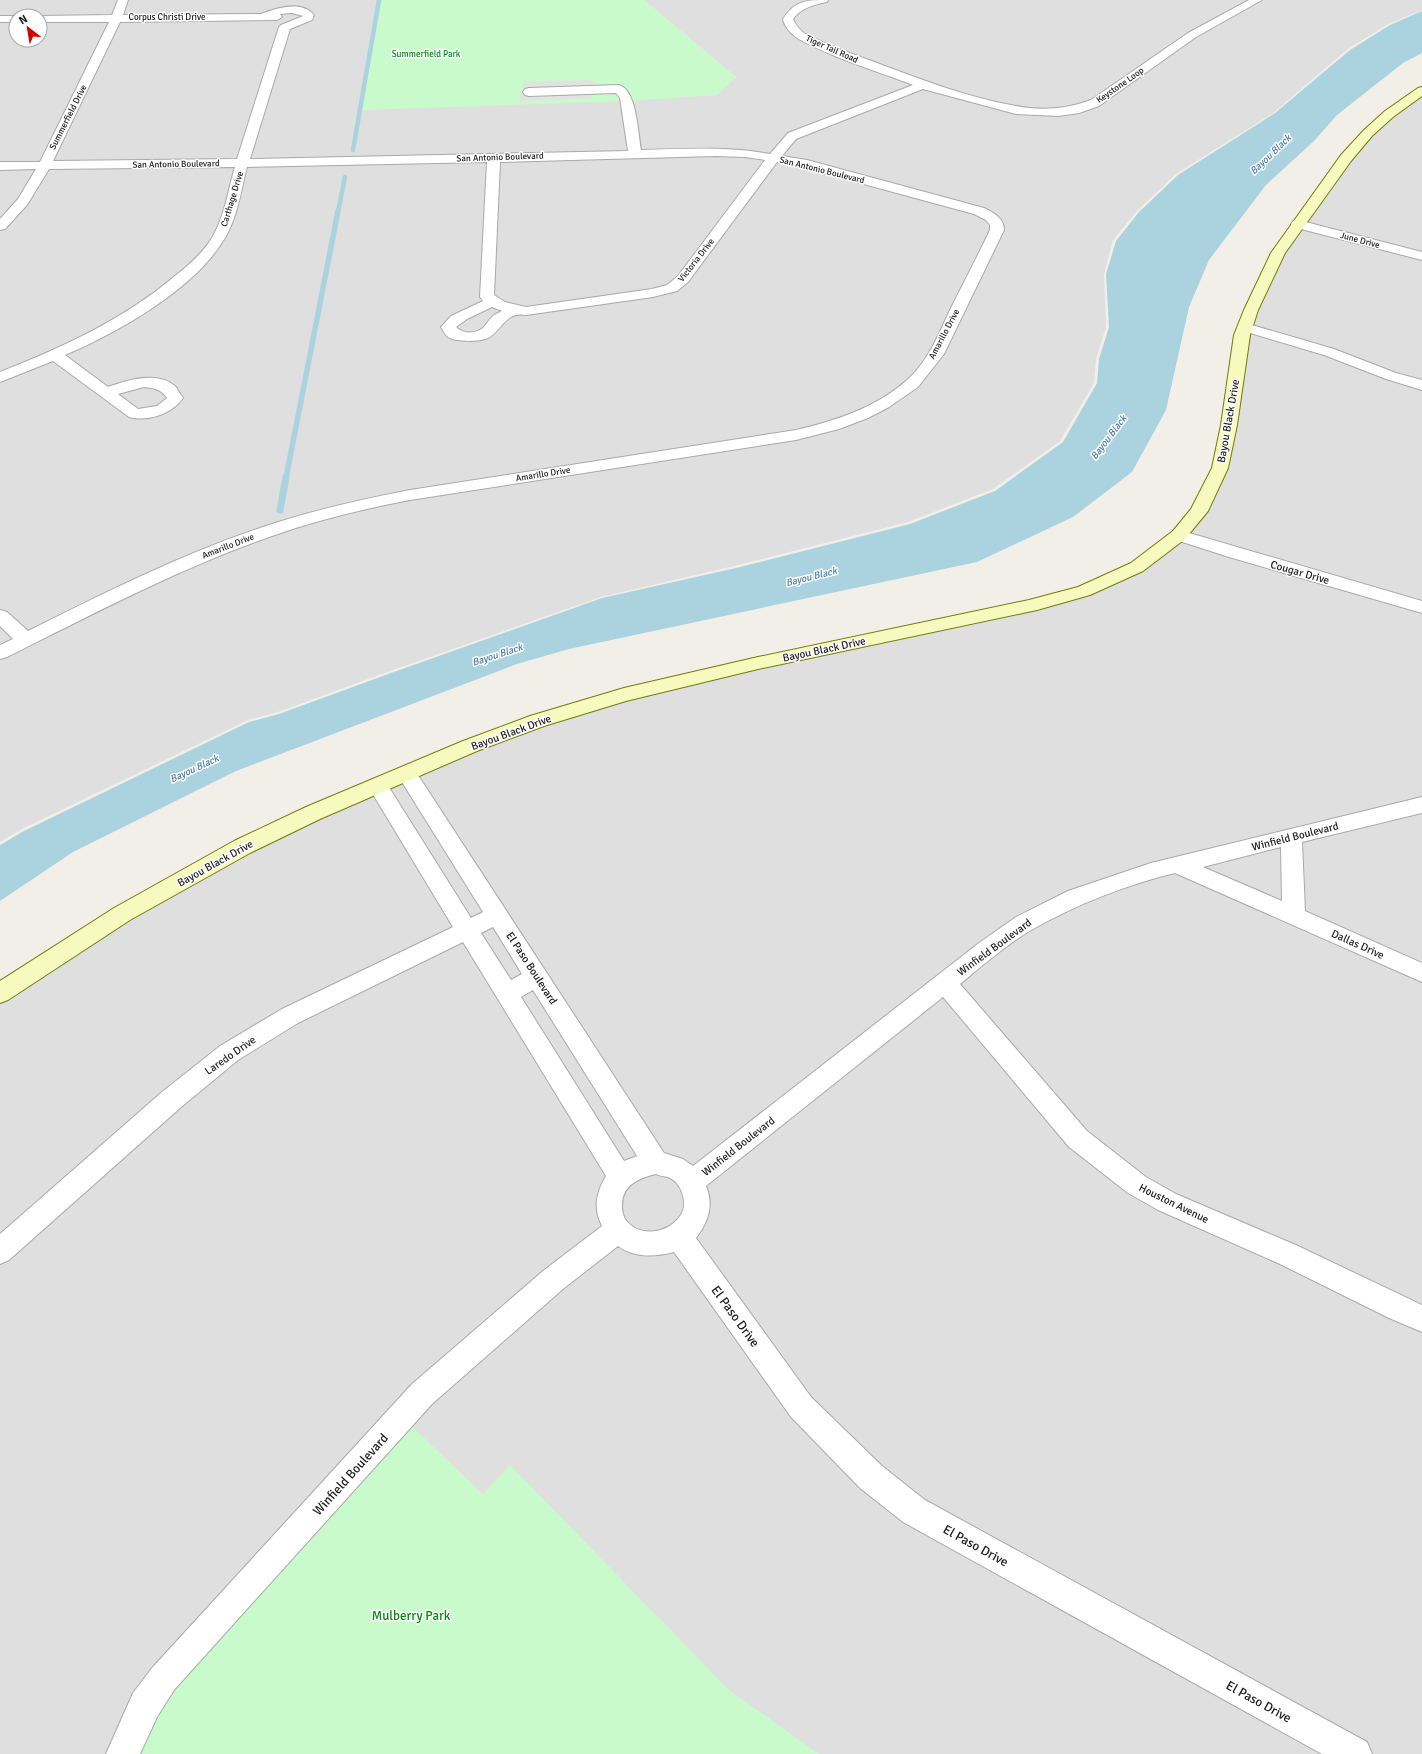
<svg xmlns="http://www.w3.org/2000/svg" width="1422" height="1754" viewBox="0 0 1422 1754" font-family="Signika,sans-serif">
	<rect width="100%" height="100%" fill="#f2efe9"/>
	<g fill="#e0dfdf" fill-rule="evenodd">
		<path d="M0,0H380L360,110L717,95L736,77L644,0H1422V10L1388,24L1348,49L1273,113L1176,174L1137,211L1113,240L1104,274L1106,327L1096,359L1094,383L1060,441L993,489L908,522L734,566L601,597L390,671L278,712L248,720L22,829L0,842ZM16,16H40V40H16Z"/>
		<polygon points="1422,89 1422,1754 0,1754 0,988 123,908 533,719 1028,604 1118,574 1176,533 1217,468 1248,309 1343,157"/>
	</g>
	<g fill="#c8facc">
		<polygon points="380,0 644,0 736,77 717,95 627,101 360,110"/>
		<polygon points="402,1417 483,1494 510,1465 729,1690 819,1754 124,1754 163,1679"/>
	</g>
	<polygon fill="#e2e2e2" points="593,80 592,98 519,101 524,82"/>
	<polygon fill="#aad3df" points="1422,11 1422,53 1403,63 1337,115 1314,141 1266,185 1209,260 1189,307 1166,410 1132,472 1073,517 977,562 569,649 517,664 236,771 73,852 0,901 0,845 24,831 249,722 279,714 391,673 602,598 736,568 910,524 995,491 1063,442 1097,383 1099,359 1109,327 1106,274 1116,241 1139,212 1178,175 1275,113 1350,50 1390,25"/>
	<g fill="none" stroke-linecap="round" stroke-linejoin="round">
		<g stroke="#aad3df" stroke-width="4.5">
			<polyline points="353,150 379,0"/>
			<polyline points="338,212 345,177"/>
		</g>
		<polyline stroke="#aad3df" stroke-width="5.5" points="286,478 338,211"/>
		<polyline stroke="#aad3df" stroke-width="7" points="280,510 286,477"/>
		<defs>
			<g id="street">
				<path d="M118,0H128L123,15L261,14C276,8 302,0 314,15L312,20L290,29L250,159L628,151L620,98L616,93L529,96L525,95L523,92L525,89L529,88L619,85C637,90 638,134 641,150C684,149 727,146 770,154L788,133L913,85C877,71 830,57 797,38C791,34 784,26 783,19C795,0 807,0 828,0L827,2C814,5 802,7 793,19C795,24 800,30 804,33C821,43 850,53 869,60C917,78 965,97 1016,106C1041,111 1067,109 1091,100L1188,33L1249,0H1262L1196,37L1099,106L1079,113L1058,116L1016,114L923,89L796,139L782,156L807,160L984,208C994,213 1004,218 1004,230L944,354L918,387L889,407L868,418L839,429L796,440L410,500C363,509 317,520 272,536C180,568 93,614 7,657L0,659V645L13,639L0,626V610L7,612L28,631C104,593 180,555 260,528C309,511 359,500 410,490L796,430C835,421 875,408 906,381C927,363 938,336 949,312C963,284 977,257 990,230V225L986,220L974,214L801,167L777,162L688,282L677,291L653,297L526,315C506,311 502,330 488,338C479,342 456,342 448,337C445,335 443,330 441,327L451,316L483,301L480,297L487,162L247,167C241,190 238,215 226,236C197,288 119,332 65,355L108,387C127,380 159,370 176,387C178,391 181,395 183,398C172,414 149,422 129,417L53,361L0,382V372C63,347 123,320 175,276C189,265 204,252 213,236C225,215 228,190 235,167L49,169L27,205L5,229L0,230V219L18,199L36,169L0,170V162H40L109,22H40L39,16L112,15ZM292,13L303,16L281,25L279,27L237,159L53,161L120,22L277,20L282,17L280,14ZM716,156L745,157L765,160L678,276L667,285L652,289L526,307L505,302L494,295L500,162ZM492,307L502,311C500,312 496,314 494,315C489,319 487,324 483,328C475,334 462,334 456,327L467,319ZM144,387C154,388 161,389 167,398L157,406L138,409L118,394Z"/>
				<polygon points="0,16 17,16 16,22 0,22"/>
				<polygon points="1298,220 1422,252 1422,260 1293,227 1291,224 1293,221"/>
				<polygon points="1245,323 1334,349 1396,373 1422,380 1422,390 1386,379 1324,355 1240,330 1238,327 1240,324"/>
				<polygon points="1179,530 1422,601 1422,613 1229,557 1173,539 1170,535 1173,531"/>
				<path d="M407,767L414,769L664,1153L683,1159L693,1166L979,943L1016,917L1068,891L1151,863L1422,797V813L1302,842L1305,911L1422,963V982L1175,873C1126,885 1077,904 1033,929C1007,944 983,965 960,984L1087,1131L1146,1177L1176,1194L1298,1246L1422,1305V1332L1389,1318L1280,1264L1158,1210L1128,1193L1069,1147L943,997L706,1186C714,1205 708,1223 696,1238L811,1397L882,1466L925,1500L1367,1742L1372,1754H1322L903,1522L860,1488L791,1417L674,1252C655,1257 634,1258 618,1246L563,1289L432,1404L174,1690L157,1717L140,1754H106L133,1693L152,1668L412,1384L543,1271L602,1226C593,1208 596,1193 606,1176L463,942L298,1023L238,1060L180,1108L9,1260L0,1264V1234L162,1092L220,1046L282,1009L453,927L368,786L371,781L378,778L385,781L471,918L483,912L397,774L400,769ZM1281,847L1282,901L1203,867ZM493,927L522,974L511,980L481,933ZM533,990L637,1156L624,1161L521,997ZM656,1174C660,1176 664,1176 668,1177C682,1182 689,1205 680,1216C668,1234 638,1238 625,1219C623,1215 622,1211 622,1207C621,1186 638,1178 656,1174Z"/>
			</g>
			<polygon id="secondary" points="1422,87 1422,96 1393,117 1372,136 1351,161 1285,253 1258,310 1250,335 1237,425 1228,468 1208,511 1185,539 1143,571 1090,595 1037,610 758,669 626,701 544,726 477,751 320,819 250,853 130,920 8,1000 0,1003 0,981 114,908 234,841 306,807 463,741 530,716 624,688 758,657 1029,600 1078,587 1131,563 1173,531 1191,509 1212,468 1221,425 1234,335 1244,310 1271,253 1341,155 1364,130 1385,111 1418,88"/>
		</defs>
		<use href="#street" stroke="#a9a9a9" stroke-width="2"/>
		<use href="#secondary" stroke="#707d05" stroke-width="2"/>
		<use href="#street" fill="#fff" fill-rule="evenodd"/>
		<use href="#secondary" fill="#f7fabf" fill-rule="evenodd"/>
	</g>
	<g text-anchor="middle" stroke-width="3" stroke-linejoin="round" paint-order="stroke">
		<g font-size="9" fill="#222" stroke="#fff">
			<text x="167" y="20">Corpus Christi Drive</text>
			<text transform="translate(832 49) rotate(24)" y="3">Tiger Tail Road</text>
			<text transform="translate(1120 85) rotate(-35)" y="3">Keystone Loop</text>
			<text transform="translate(68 117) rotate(-63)" y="3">Summerfield Drive</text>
			<text transform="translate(500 157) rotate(-2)" y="3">San Antonio Boulevard</text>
			<text transform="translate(176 164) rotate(-1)" y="3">San Antonio Boulevard</text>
			<text transform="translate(822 170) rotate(14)" y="3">San Antonio Boulevard</text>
			<text transform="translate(232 199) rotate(-73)" y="3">Carthage Drive</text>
			<text transform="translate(1360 240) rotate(15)" y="3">June Drive</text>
			<text transform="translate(696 260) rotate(-52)" y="3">Victoria Drive</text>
			<text transform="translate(944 334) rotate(-62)" y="3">Amarillo Drive</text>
			<text transform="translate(543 474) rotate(-9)" y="3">Amarillo Drive</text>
			<text transform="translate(228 546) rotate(-21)" y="3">Amarillo Drive</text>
		</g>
		<g font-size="9" fill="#0c8416" stroke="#fff">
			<text x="426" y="57">Summerfield Park</text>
		</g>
		<g font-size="10" font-style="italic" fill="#4a7aab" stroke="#fff">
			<text transform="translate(1270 154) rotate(-44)" y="4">Bayou Black</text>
			<text transform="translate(1108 437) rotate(-53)" y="4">Bayou Black</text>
			<text transform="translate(811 576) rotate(-14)" y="4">Bayou Black</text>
			<text transform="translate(497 654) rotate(-18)" y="4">Bayou Black</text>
			<text transform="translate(194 768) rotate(-25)" y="4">Bayou Black</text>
		</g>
		<g font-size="11" fill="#222" stroke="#fff">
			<text transform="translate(1228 421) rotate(-80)" y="4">Bayou Black Drive</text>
			<text transform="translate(1300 572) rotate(16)" y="4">Cougar Drive</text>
			<text transform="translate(824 649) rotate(-12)" y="4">Bayou Black Drive</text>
			<text transform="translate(511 732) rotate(-20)" y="4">Bayou Black Drive</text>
			<text transform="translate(1295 836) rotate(-14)" y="4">Winfield Boulevard</text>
			<text transform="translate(215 863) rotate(-29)" y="4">Bayou Black Drive</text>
			<text transform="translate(1358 944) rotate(24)" y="4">Dallas Drive</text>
			<text transform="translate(994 947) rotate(-36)" y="4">Winfield Boulevard</text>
			<text transform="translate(532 968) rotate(57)" y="4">El Paso Boulevard</text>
			<text transform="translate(230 1055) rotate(-35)" y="4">Laredo Drive</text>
			<text transform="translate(738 1146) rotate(-38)" y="4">Winfield Boulevard</text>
			<text transform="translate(1174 1203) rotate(26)" y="4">Houston Avenue</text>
		</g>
		<g font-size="13" fill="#222" stroke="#fff">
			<text transform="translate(736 1316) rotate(54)" y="5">El Paso Drive</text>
			<text transform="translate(350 1474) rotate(-48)" y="5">Winfield Boulevard</text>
			<text transform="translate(976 1545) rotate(29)" y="5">El Paso Drive</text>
			<text transform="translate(1259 1701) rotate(29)" y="5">El Paso Drive</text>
		</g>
		<g font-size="13" fill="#0c8416" stroke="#fff">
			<text x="411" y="1620">Mulberry Park</text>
		</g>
	</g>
	<g transform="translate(28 28) rotate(329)"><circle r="19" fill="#ffffff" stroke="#a7a7a7"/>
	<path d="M0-3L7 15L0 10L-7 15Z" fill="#d40000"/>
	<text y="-6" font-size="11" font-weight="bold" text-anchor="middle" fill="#222222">N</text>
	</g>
</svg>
